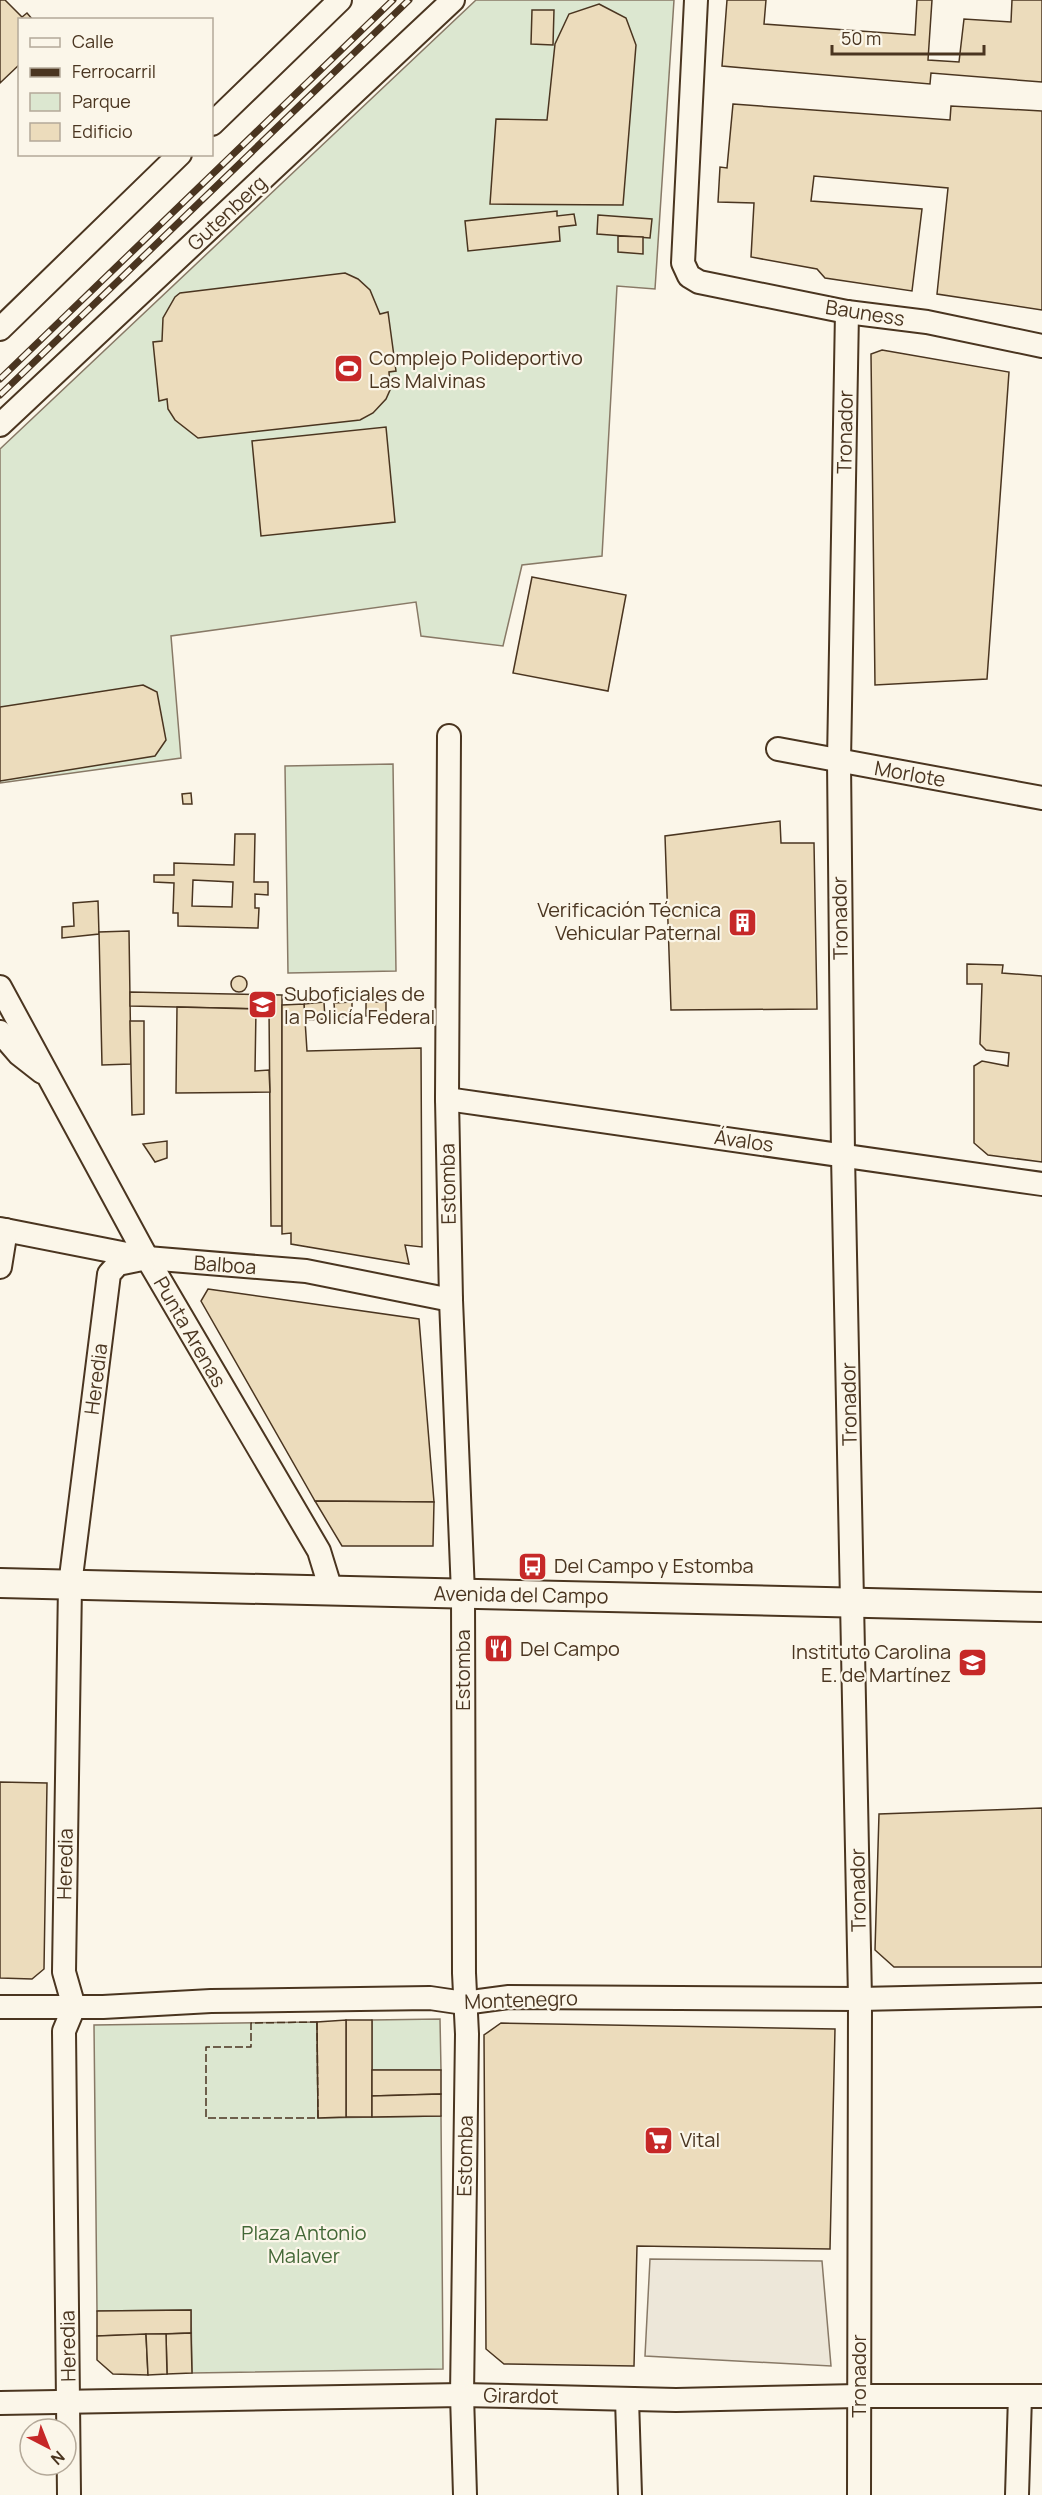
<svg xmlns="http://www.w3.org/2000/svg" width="1042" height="2495" viewBox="0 0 1042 2495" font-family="Manrope,sans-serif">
	<rect width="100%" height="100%" fill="#fbf6e9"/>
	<g fill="#dce7d0" stroke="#887966" stroke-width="1.5">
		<polygon points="476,0 674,0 655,289 617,286 602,556 522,565 503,646 421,636 416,602 171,636 181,758 0,783 0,449"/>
		<polygon points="393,764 396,971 288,973 285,766"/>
		<polygon points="440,2019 441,2070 372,2070 372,2020"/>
		<polygon points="317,2022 318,2118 441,2116 443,2369 192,2373 191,2310 97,2311 94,2025"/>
	</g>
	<polygon fill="#ede7d9" stroke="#887966" stroke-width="1.5" points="650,2259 822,2261 831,2366 645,2356"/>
	<g fill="#ecdcbc" stroke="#4a3520" stroke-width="1.5" fill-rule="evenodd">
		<polygon points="0,0 5,0 22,17 27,13 33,20 20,20 20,64 0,83"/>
		<polygon points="727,0 766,0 764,24 915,35 917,0 932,0 928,60 959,62 964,19 1011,22 1012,0 1042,0 1042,82 931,73 930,84 722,66"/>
		<polygon points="599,4 626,18 636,45 623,205 490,204 496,119 547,120 555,44 569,14"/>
		<polygon points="532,10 554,10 553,45 531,44"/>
		<polygon points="733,104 950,120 951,106 1042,111 1042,310 937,294 948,188 814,176 811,201 922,209 912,291 825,278 817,269 751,257 754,203 718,202 720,167 727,168"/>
		<polygon points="557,211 557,216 574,214 576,225 559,227 560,241 468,251 465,221"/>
		<polygon points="598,215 652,219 650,238 597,234"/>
		<polygon points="618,236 643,237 643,254 618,252"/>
		<polygon points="345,273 358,279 370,290 380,314 388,312 396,371 389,372 390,390 386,399 373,413 360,420 198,438 175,420 168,409 167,399 159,401 153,342 162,341 163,318 175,297 180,293"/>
		<polygon points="882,350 1009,372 987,679 875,685 871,354"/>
		<polygon points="386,427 395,522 261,536 252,441"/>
		<polygon points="532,577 626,595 608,691 513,673"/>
		<polygon points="143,685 157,692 166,740 155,756 0,781 0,707"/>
		<polygon points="191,793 192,804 183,804 182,794"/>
		<polygon points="780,821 781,843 814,843 817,1009 671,1010 665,836"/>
		<path d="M235,834H255L254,882H268V895L255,894V908H259L258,928L178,926V913H173L174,883L154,882V875H174V863L234,865ZM193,880L233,882L232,907L192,906Z"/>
		<polygon points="98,901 99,934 62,938 62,927 74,926 73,903"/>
		<polygon points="129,931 131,1064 102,1065 99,932"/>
		<polygon points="967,964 1003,965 1002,973 1042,976 1042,1162 988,1155 974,1143 974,1066 982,1061 1008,1066 1009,1053 986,1050 980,1044 982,984 967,984"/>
		<circle cx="239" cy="984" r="8"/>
		<polygon points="130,992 282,995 282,1226 271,1226 269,1009 130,1006"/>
		<polygon points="324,1002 325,1019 305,1020 304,1004"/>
		<polygon points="352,1002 352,1016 335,1017 334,1003"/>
		<rect x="366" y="1002" width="20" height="14"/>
		<polygon points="304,1004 307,1051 421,1048 422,1247 405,1245 409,1264 291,1244 291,1233 282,1234 282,1005"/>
		<polygon points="177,1007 256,1009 255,1071 269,1070 270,1092 176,1093"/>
		<polygon points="130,1021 144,1021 144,1114 132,1115"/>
		<polygon points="167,1141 167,1158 155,1162 143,1144"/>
		<polygon points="208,1289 419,1319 434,1502 315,1501 201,1301"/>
		<polygon points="315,1501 434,1502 433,1546 342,1546"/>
		<polygon points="0,1782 47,1783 44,1969 32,1979 0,1978"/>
		<polygon points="1042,1808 1042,1967 894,1967 875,1950 879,1814"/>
		<rect x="346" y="2020" width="26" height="97"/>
		<polygon points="346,2020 346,2117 318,2118 317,2022"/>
		<polygon points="501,2023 835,2029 830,2249 637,2246 634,2366 504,2364 486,2349 484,2035"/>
		<polygon points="372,2070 441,2070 441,2094 372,2096"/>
		<polygon points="441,2094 441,2116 372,2117 372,2096"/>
		<polygon points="191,2310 191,2333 97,2336 97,2311"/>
		<polygon points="191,2333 192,2373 167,2374 166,2334"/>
		<polygon points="146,2334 148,2375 113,2374 97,2360 97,2336"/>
		<polygon points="146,2334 166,2334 167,2374 148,2375"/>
	</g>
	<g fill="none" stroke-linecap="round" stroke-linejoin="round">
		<defs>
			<g id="minor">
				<polyline points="696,0 683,263 689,276 699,282 847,312 927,322 1042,346"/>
				<polyline points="212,124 340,0"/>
				<polyline points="847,312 839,761 843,1155 860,1999 859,2495"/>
				<polyline points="0,329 180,154"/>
				<polyline points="0,425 453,0"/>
				<polyline points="449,736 447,1099 451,1300 463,1593 464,1973 467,2034 462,2395 465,2495"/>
				<polyline points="778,749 1042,798"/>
				<polyline points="0,987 147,1258 319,1551 331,1590"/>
				<polyline points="0,1032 19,1054 42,1072"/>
				<polyline points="447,1099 1042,1184"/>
				<polyline points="0,1229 147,1258 306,1271 451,1300"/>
				<polyline points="0,1267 6,1230"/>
				<polyline points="0,2007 103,2007 211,2001 430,1998 464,2003 509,1997 860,1999 1042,1995"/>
				<polyline points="627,2399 630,2495"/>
				<polyline points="0,2403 462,2395 676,2400 858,2396 1042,2396"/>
				<polyline points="69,2495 64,2031 74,2007 64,1972 70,1585 109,1274 118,1264 147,1258"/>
				<polyline points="1017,2495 1020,2396"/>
			</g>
			<polyline id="major" points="0,1583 1042,1607"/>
		</defs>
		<use href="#minor" stroke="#4a3520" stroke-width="26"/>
		<use href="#major" stroke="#4a3520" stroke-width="32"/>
		<use href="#minor" stroke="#fbf6e9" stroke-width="22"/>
		<use href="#major" stroke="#fbf6e9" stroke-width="28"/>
		<defs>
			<g id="rail">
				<polyline points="0,379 393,0"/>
				<polyline points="0,395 409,0"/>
			</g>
		</defs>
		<use href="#rail" stroke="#4a3520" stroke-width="7"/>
		<use href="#rail" stroke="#fbf6e9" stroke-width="4.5" stroke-dasharray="14" stroke-linecap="butt"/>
		<polygon stroke="#4a3520" stroke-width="1.5" stroke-dasharray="8 3" stroke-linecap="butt" points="317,2022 318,2118 206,2118 206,2047 251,2047 251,2023"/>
	</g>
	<defs>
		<symbol id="stadium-square" viewBox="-11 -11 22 22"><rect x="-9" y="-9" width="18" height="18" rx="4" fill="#c62828" stroke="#fbf6e9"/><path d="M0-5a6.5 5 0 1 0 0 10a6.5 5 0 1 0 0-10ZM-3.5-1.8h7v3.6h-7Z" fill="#fff"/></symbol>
		<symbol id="building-square" viewBox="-11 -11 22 22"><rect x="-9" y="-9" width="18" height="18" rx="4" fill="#c62828" stroke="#fbf6e9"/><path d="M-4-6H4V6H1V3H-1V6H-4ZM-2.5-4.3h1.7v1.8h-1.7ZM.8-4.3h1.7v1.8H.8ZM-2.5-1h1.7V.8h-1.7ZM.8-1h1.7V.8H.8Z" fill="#fff"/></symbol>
		<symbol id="university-square" viewBox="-11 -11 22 22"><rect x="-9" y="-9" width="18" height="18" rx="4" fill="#c62828" stroke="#fbf6e9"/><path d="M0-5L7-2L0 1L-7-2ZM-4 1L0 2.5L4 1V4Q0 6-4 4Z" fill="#fff"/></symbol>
		<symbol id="bus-square" viewBox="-11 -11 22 22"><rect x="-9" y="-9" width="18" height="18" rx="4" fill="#c62828" stroke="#fbf6e9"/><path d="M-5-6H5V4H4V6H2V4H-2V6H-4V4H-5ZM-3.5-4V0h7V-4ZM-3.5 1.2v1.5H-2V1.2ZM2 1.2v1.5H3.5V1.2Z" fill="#fff"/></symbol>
		<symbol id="restaurant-square" viewBox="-11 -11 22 22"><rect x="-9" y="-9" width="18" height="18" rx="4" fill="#c62828" stroke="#fbf6e9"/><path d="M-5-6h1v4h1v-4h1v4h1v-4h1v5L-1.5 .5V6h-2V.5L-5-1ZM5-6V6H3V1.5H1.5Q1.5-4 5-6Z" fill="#fff"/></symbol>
		<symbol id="school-square" viewBox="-11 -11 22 22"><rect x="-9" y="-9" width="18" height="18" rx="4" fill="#c62828" stroke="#fbf6e9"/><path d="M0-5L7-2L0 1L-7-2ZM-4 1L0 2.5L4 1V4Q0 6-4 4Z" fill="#fff"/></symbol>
		<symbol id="supermarket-square" viewBox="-11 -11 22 22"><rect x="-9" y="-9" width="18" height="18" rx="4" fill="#c62828" stroke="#fbf6e9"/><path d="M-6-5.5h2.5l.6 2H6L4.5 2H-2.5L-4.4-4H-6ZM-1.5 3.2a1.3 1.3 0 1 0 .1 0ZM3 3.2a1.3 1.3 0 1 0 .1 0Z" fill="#fff"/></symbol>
	</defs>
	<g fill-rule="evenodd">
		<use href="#stadium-square" x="332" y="352" width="33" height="33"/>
		<use href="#building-square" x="726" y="906" width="33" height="33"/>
		<use href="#university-square" x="246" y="988" width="33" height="33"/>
		<use href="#bus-square" x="516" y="1550" width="33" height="33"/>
		<use href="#restaurant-square" x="482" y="1632" width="33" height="33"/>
		<use href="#school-square" x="956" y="1646" width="33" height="33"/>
		<use href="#supermarket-square" x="642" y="2124" width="33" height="33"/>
	</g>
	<g text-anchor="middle" stroke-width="4.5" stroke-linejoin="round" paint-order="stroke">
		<g font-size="20" fill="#4a3520" stroke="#fbf6e9">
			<text transform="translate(227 213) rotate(-43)" y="7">Gutenberg</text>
			<text transform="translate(865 313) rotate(9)" y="7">Bauness</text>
			<text transform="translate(845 432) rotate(-89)" y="7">Tronador</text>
			<text transform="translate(910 774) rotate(10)" y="7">Morlote</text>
			<text transform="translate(840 918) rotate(-91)" y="7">Tronador</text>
			<text transform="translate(744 1141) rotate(8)" y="7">Ávalos</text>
			<text transform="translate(448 1184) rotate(-91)" y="7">Estomba</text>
			<text transform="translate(225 1265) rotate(4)" y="7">Balboa</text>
			<text transform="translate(190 1332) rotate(60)" y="7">Punta Arenas</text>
			<text transform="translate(96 1379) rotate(-83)" y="7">Heredia</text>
			<text transform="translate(849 1404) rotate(-91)" y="7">Tronador</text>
			<text transform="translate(521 1595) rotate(1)" y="7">Avenida del Campo</text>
			<text transform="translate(463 1670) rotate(-90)" y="7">Estomba</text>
			<text transform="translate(65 1864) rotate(-89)" y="7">Heredia</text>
			<text transform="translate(858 1890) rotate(-91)" y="7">Tronador</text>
			<text transform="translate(521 2000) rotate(-2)" y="7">Montenegro</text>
			<text transform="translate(465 2156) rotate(-89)" y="7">Estomba</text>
			<text transform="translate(68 2346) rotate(-91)" y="7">Heredia</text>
			<text transform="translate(859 2376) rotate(-90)" y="7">Tronador</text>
			<text transform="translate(521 2396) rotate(1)" y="7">Girardot</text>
		</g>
		<g font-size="20" fill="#4a3520" stroke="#fbf6e9" text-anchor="start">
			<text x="369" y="365">Complejo Polideportivo<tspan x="369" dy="23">Las Malvinas</tspan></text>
			<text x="721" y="917" text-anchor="end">Verificación Técnica<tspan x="721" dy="23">Vehicular Paternal</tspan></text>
			<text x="284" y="1001">Suboficiales de<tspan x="284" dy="23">la Policía Federal</tspan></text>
			<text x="554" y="1573">Del Campo y Estomba</text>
			<text x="520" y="1656">Del Campo</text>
			<text x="951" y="1659" text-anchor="end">Instituto Carolina<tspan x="951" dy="23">E. de Martínez</tspan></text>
			<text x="680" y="2147">Vital</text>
		</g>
		<g font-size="20" fill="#436837" stroke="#fbf6e9">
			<text x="304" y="2240">Plaza Antonio<tspan x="304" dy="23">Malaver</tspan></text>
		</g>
	</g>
	<rect x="18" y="18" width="195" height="138" fill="#fbf6e9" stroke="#b4a999" stroke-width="1.5"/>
	<rect x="30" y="38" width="30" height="9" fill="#fbf6e9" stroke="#b4a999" stroke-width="1.5"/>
	<text x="72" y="48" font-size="18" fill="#4a3520">Calle</text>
	<rect x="30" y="68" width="30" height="9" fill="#4a3520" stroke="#b4a999" stroke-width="1.5"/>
	<text x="72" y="78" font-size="18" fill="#4a3520">Ferrocarril</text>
	<rect x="30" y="93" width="30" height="18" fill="#dce7d0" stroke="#b4a999" stroke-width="1.5"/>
	<text x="72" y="108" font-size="18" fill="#4a3520">Parque</text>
	<rect x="30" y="123" width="30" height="18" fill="#ecdcbc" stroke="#b4a999" stroke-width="1.5"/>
	<text x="72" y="138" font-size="18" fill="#4a3520">Edificio</text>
	<g transform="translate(48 2447) rotate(138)"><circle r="28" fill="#fbf6e9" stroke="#b4a999" stroke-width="1.5"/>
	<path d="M0-4.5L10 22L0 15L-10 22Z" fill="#c62828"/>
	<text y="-9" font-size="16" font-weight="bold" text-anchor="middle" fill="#4a3520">N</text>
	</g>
	<path d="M832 45v9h152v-9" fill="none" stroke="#4a3520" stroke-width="3"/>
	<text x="841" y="45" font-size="18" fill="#4a3520" stroke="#fbf6e9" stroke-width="4.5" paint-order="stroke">50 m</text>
</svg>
